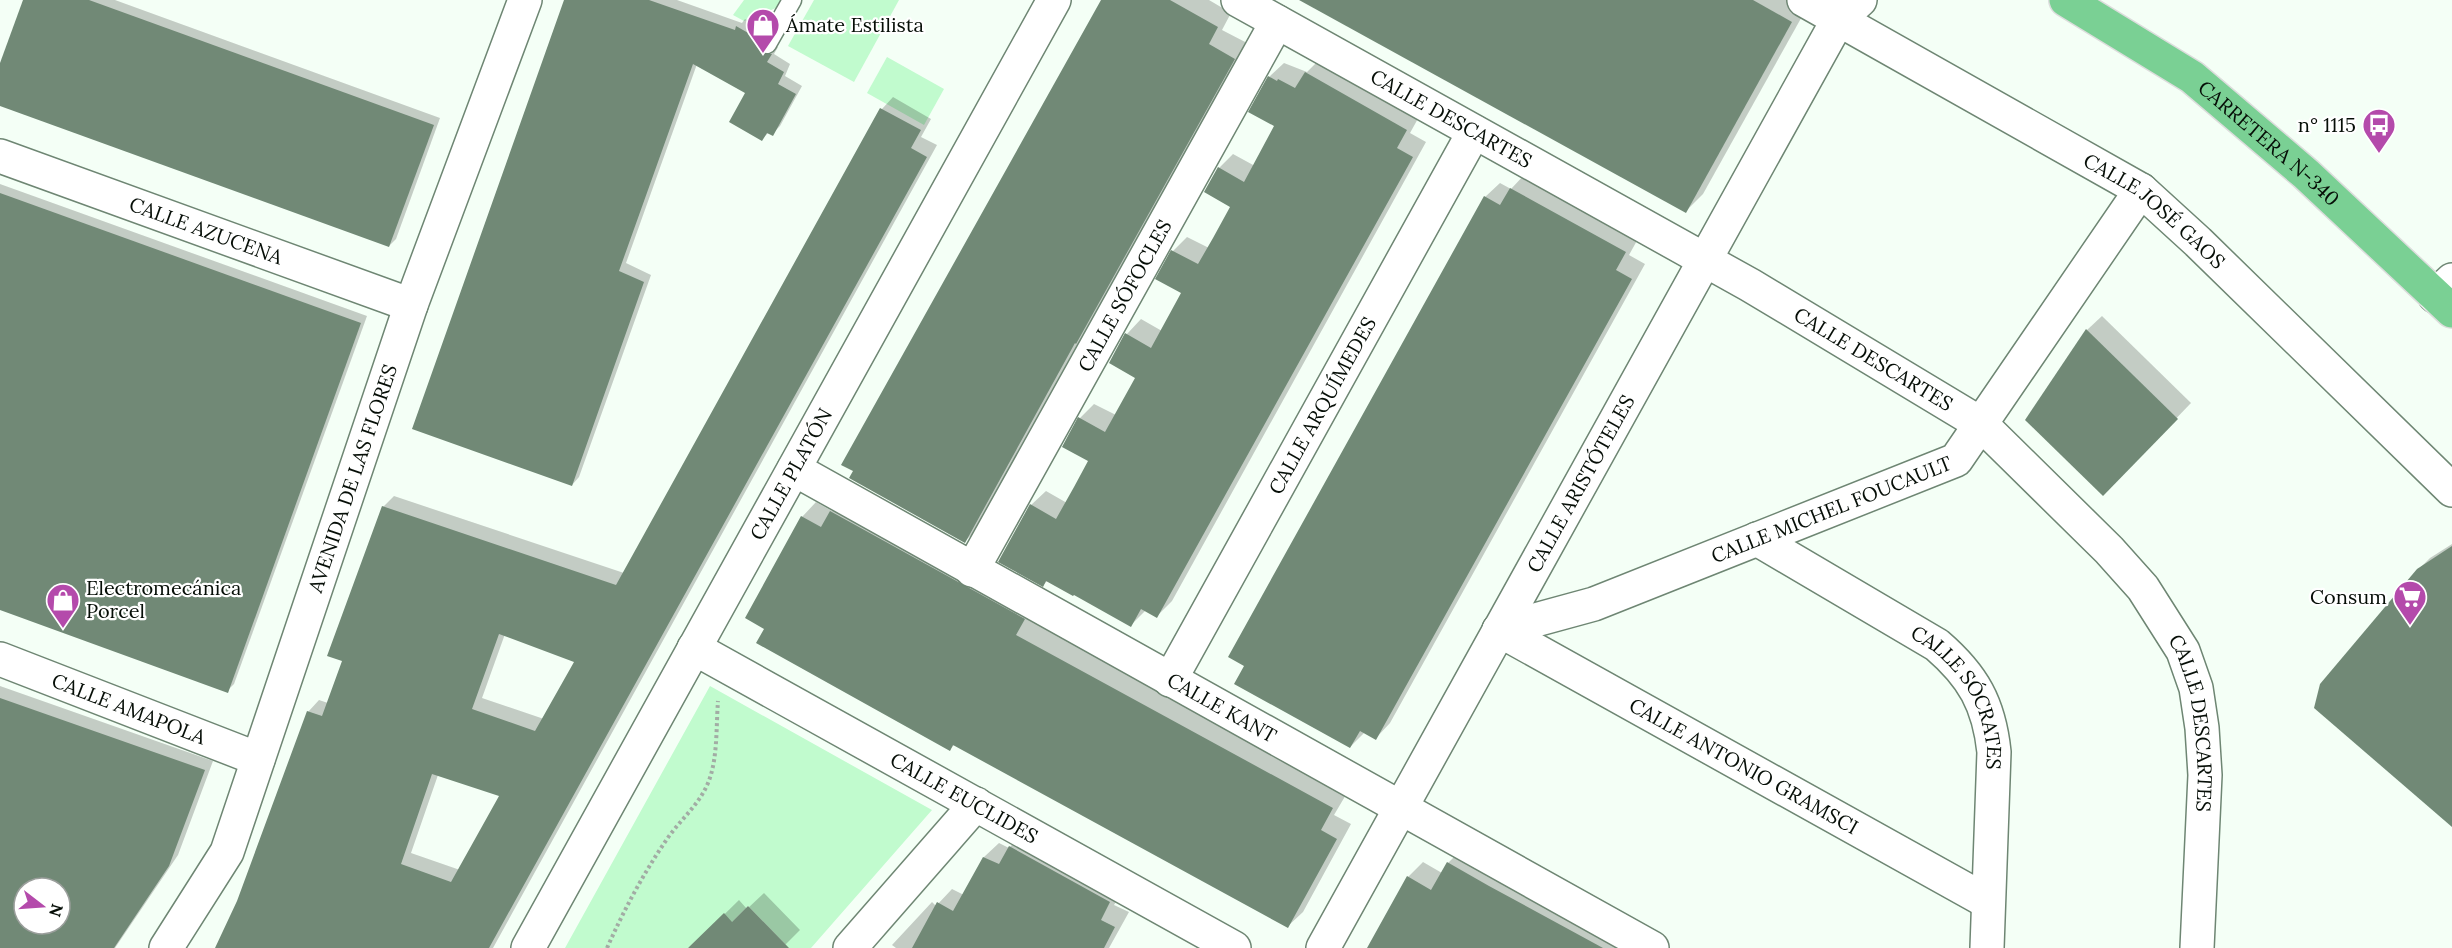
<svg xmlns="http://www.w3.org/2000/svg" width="2452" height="948" viewBox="0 0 2452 948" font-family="Lora,serif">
	<rect width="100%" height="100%" fill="#f4fff6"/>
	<g fill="#c1fbce">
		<polygon points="744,0 781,0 776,8 744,21 733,15"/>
		<polygon points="814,0 899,0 854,82 788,46"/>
		<polygon points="887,57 944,89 924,125 867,93"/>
		<polygon points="710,686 932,810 811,948 784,948 786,945 748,906 732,922 688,948 565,948"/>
	</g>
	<g fill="#0003" fill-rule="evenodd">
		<polygon points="24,0 115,0 440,118 396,239 389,246 0,104 0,67"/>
		<polygon points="566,0 677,0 742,23 745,19 764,31 770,47 778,47 774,54 790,64 785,76 802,86 780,126 772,134 769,132 762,139 747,92 697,64 626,263 651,275 579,477 572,485"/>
		<polygon points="1103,0 1209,0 1231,13 1222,30 1249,44 980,527 965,541"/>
		<polygon points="1303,0 1801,0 1809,4 1703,194 1686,211"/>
		<polygon points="1321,58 1420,115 1410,133 1426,142 1172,601 1157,616 1146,610 1131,625 1048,580 1043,585 1031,505 1046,491 1067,503 1090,461 1080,418 1094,404 1116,415 1137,377 1127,334 1141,319 1162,331 1183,293 1173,251 1187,237 1209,248 1232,206 1219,168 1233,154 1255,166 1276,126 1269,77 1284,63 1307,72"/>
		<path d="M893,97L931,119L921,137L937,145L493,948H216L238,901L308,712L319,700L328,703L344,660L383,507L394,496L624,573L882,109ZM505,634L576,661L544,719L482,698ZM438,775L501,795L460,870L411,853Z"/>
		<polygon points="1525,174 1639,237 1629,255 1645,264 1390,723 1376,738 1365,732 1350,747 1485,197 1500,183 1511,189"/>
		<polygon points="0,184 367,316 234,684 227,691 0,608"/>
		<polygon points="2102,316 2191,403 2118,479 2027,420 2087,330"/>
		<polygon points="846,497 1038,604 1029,620 1347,793 1334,815 1351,824 1303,912 1288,926 955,744 950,749 766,628 802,517 816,502 832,511"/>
		<polygon points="2452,544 2452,825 2418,570 2430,558"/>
		<path d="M0,686L213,761L178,855L115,948H0ZM24,888H60V924H24Z"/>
		<polygon points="1024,832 1124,888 1114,905 1129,912 1109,948 896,948 892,945 932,902 936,906 952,889 964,895 984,857 999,843 1009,848"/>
		<polygon points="1463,848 1643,948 1368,948 1408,877 1423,862 1442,873 1448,863"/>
		<polygon points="764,893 800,930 782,948 690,948 739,900 747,909"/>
	</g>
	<g fill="#718976" fill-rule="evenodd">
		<polygon points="23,0 89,0 434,125 389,247 0,106 0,63"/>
		<polygon points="564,0 649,0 735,30 736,26 757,38 756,45 761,53 772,54 767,62 784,72 778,84 796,94 773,136 767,133 762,141 729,122 745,93 693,64 619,271 644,282 572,486 412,429"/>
		<polygon points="1101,0 1170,0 1218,27 1209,44 1235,59 1076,344 1075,343 965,543 849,478 853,471 841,465"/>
		<polygon points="1299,0 1753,0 1792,22 1686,213"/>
		<polygon points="1305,72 1407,130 1397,148 1413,157 1157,618 1141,609 1131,627 1074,595 1073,596 1046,581 1043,587 998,562 1030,504 1056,519 1074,487 1088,461 1062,447 1078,417 1105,432 1135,378 1109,363 1125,333 1151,348 1181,293 1155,279 1171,250 1198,264 1213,238 1230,207 1204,192 1218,167 1244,182 1274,126 1248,112 1268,76 1277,81 1278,79 1295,88"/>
		<path d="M880,108L921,130L911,148L927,157L489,948H215L237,901L307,711L322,716L342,661L327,656L382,506L616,585ZM499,634L574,662L535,731L472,709ZM432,774L499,796L451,882L401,864Z"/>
		<polygon points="1510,188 1626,252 1616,270 1632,279 1376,740 1360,731 1350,748 1234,684 1244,666 1228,657 1484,196 1500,205"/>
		<polygon points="0,193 361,323 228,693 0,610"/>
		<polygon points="2086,329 2178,419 2103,496 2025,420"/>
		<polygon points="830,511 1025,619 1016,635 1333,808 1321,830 1337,839 1288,928 953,745 950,751 756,643 764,629 745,618 801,516 821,527"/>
		<polygon points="2452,546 2452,827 2314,708 2320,684 2417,569"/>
		<path d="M0,698L205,770L169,866L114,948H0ZM24,888H60V924H24Z"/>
		<polygon points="1009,846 1110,902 1101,920 1115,927 1104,948 912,948 937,902 953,911 983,857 999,864"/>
		<polygon points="1447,862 1489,886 1603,948 1367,948 1407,876 1431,890"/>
		<polygon points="748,906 789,948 688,948 724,913 732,922"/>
	</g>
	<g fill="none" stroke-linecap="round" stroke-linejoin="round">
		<defs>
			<polyline id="service" points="767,44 792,0"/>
			<g id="minor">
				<path id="s1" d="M1238,0L1750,285L1981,424L2109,550L2143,588L2183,651L2196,688L2202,728L2205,775L2197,948"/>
				<path id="s2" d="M1804,0L2141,190L2198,242L2452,490"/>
				<path id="s3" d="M0,156L411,305"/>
				<polyline points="2435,296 2452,280"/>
				<path id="s4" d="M794,469L1652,948"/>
				<path id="s5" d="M1757,539L1937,645C1973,676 1989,704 1994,752L1987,948"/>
				<path id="s6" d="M972,570L1277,22"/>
				<path id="s7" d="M1499,630L1594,604L1956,460L2141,190"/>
				<path id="s8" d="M1499,630L1988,902"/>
				<path id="s9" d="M694,648L1234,948"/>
				<path id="s10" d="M0,659L258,759"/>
				<path id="s11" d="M1170,680L1474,132"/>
				<path id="s12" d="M528,948L1054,0"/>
				<polyline points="850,948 976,804"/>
			</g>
			<g id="tertiary">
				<path id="s13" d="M166,948L227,852L411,305L525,0"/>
				<path id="s14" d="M1323,948L1838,20L1860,0"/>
			</g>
			<g id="trunk">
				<path id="s15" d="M2066,0L2192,77L2306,174L2452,311"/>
			</g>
		</defs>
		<use href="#service" stroke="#6e8673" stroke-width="21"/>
		<use href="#minor" stroke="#6e8673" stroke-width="36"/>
		<use href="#tertiary" stroke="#6e8673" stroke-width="36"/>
		<use href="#trunk" stroke="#dcdddc" stroke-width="36"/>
		<path stroke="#a2aca4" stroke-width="4" stroke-dasharray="3 3" stroke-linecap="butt" d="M607,948C624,910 643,874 667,839C680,820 699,805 708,783C718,759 716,726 718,701"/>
		<use href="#service" stroke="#fff" stroke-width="18"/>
		<use href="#minor" stroke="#fff" stroke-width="33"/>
		<use href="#tertiary" stroke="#fff" stroke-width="33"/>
		<use href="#trunk" stroke="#7ad094" stroke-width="33"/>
	</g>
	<defs>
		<symbol id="shop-pin" viewBox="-11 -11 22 30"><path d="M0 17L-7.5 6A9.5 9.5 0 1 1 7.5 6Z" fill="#b44aab" stroke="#fff"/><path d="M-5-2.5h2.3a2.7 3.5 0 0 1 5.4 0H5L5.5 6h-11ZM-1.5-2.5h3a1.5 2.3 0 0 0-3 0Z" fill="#fff"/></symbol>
		<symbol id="bus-pin" viewBox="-11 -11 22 30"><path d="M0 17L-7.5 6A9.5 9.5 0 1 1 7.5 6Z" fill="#b44aab" stroke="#fff"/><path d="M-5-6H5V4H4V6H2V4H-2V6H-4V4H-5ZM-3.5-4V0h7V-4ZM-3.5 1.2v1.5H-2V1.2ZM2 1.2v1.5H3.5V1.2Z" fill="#fff"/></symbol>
		<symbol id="supermarket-pin" viewBox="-11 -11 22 30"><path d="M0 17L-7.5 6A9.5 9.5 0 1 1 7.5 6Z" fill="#b44aab" stroke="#fff"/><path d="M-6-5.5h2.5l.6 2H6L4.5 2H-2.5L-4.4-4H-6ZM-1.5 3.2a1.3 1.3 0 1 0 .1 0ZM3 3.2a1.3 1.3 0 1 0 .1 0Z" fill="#fff"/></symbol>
	</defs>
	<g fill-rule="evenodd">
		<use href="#shop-pin" x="744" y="6" width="38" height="52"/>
		<use href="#bus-pin" x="2360" y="106" width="38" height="52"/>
		<use href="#supermarket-pin" x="2391" y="578" width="38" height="52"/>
		<use href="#shop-pin" x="44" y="581" width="38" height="52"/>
	</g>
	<g text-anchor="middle" stroke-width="4.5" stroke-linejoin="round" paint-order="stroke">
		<g font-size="20" fill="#060e07" stroke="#fff" text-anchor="start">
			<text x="786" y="32">Ámate Estilista</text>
			<text x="2356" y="132" text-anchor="end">n° 1115</text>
			<text x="86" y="595">Electromecánica<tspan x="86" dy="23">Porcel</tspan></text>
			<text x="2387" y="604" text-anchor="end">Consum</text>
		</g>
		<g font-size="20" fill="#060e07" stroke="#fff">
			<text dy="7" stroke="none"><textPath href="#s1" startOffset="244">CALLE DESCARTES</textPath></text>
			<text dy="7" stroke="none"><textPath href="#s15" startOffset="249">CARRETERA N-340</textPath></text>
			<text dy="7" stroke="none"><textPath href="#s2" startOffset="410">CALLE JOSÉ GAOS</textPath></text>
			<text dy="7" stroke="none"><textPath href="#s3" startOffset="219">CALLE AZUCENA</textPath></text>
			<text dy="7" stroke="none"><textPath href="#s6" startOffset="314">CALLE SÓFOCLES</textPath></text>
			<text dy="7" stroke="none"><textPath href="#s1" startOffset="730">CALLE DESCARTES</textPath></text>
			<text dy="7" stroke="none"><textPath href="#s11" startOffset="314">CALLE ARQUÍMEDES</textPath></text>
			<text dy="7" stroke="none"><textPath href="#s12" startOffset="542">CALLE PLATÓN</textPath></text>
			<text dy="7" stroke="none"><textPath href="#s13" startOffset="508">AVENIDA DE LAS FLORES</textPath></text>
			<text dy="7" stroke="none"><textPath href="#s14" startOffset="531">CALLE ARISTÓTELES</textPath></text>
			<text dy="7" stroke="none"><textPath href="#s7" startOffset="354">CALLE MICHEL FOUCAULT</textPath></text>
			<text dy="7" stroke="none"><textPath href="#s5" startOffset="266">CALLE SÓCRATES</textPath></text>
			<text dy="7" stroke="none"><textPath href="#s10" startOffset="138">CALLE AMAPOLA</textPath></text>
			<text dy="7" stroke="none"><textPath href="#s4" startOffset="490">CALLE KANT</textPath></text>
			<text dy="7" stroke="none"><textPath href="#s1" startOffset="1234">CALLE DESCARTES</textPath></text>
			<text dy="7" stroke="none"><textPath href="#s8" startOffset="280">CALLE ANTONIO GRAMSCI</textPath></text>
			<text dy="7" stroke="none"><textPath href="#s9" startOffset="309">CALLE EUCLIDES</textPath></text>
		</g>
	</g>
	<g transform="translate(42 906) rotate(107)"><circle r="28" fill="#ffffff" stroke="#9b9f9c" stroke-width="1.5"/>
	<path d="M0-4.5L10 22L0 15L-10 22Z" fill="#b44aab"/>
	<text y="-9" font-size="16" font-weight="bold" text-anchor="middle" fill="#060e07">N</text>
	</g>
</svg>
